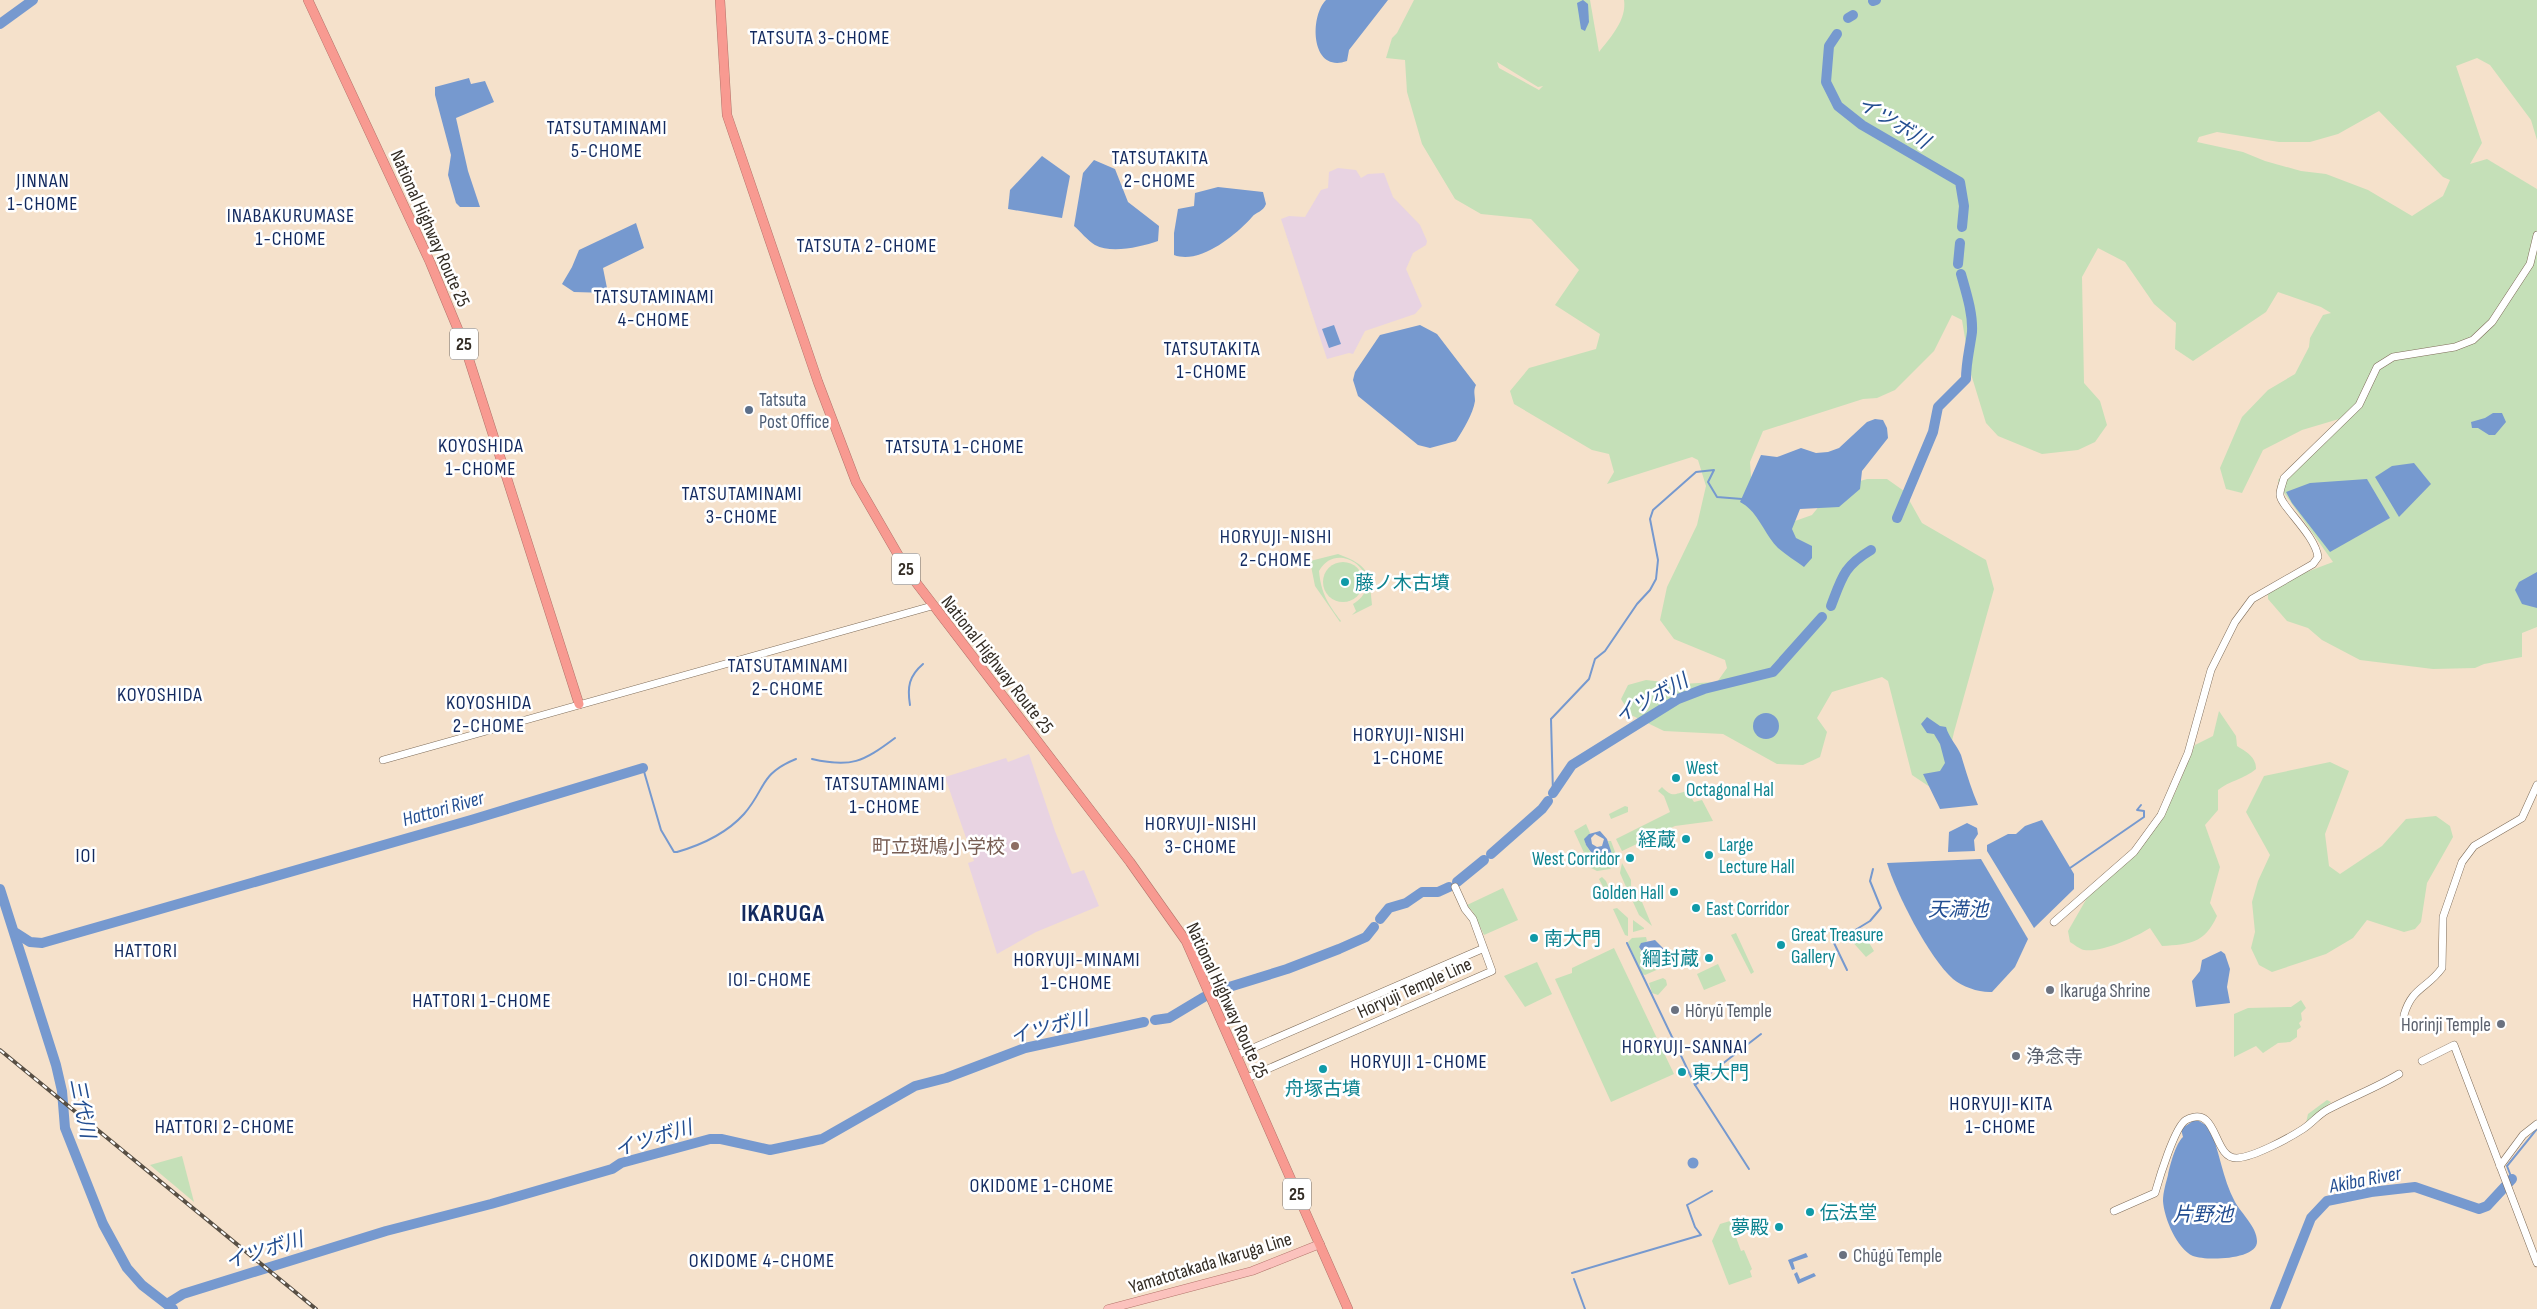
<svg xmlns="http://www.w3.org/2000/svg" width="2537" height="1309" viewBox="0 0 2537 1309" font-family="'Sofia Sans Condensed','Noto Sans JP',sans-serif">
	<rect width="100%" height="100%" fill="#f5e1cb"/>
	<g fill="#e8d3e2">
		<polygon points="1338,168 1356,170 1361,178 1368,174 1384,173 1393,197 1420,225 1427,241 1426,245 1413,253 1406,269 1422,306 1415,314 1365,331 1353,354 1349,353 1327,359 1281,219 1289,216 1305,217 1321,190 1328,188 1329,172"/>
		<polygon points="1029,754 1055,831 1072,874 1084,870 1099,906 1036,932 997,954 968,863 974,861 945,777 1006,758 1008,762"/>
	</g>
	<g fill="#c5e0b8" fill-rule="evenodd">
		<path d="M1414,0H1590L1599,52C1610,38 1627,20 1624,0H2537V140L2531,120L2490,65L2477,58L2456,66L2482,143L2470,164L2487,159L2537,189V627L2522,633V657L2484,664L2475,668L2433,669L2360,660L2322,640L2308,628L2287,621L2268,599V591L2296,576L2333,562L2280,487L2278,480L2339,419L2302,430L2263,450L2242,493L2226,489L2220,468L2242,417L2268,390L2295,374L2309,347L2310,338L2323,315L2331,313L2321,307L2278,292L2266,312L2193,361L2175,349L2176,323L2154,304L2125,262L2098,248L2082,277L2084,383L2100,401L2107,425L2095,442L2078,450L2042,454L1998,436L1986,423L1971,374L1962,320L1952,315L1934,351L1895,390L1877,398L1863,399L1763,431L1750,462L1753,504L1772,529L1812,515L1833,489L1867,479H1887L1904,491L1922,523L1986,560L1994,589L1954,732L1944,777L1933,789L1912,775L1888,681L1882,677L1832,692L1817,718L1827,732L1820,757L1803,765L1777,764L1723,734L1664,731L1631,715L1621,699L1628,685L1646,680L1681,684L1717,682L1727,668L1725,660L1674,639L1660,620L1667,587L1697,525L1706,486L1698,460L1692,457L1607,484L1614,472L1609,454L1592,450L1514,404L1510,391L1529,368L1596,349L1600,334L1555,305L1579,270L1531,219L1481,214L1455,199L1422,144L1407,92L1405,60L1386,58L1392,38L1397,33ZM1497,62L1538,87L1543,86L1539,90L1499,68ZM2379,111L2443,177L2450,180L2443,196L2412,216L2368,190L2326,174L2301,171L2265,161L2243,152L2197,142L2199,137L2217,132L2279,142H2310L2338,134Z"/>
		<path d="M1338,554C1370,566 1369,572 1372,605L1352,615L1356,611L1353,604C1392,581 1339,535 1319,571C1321,593 1328,604 1341,621L1340,622L1315,586L1310,561Z"/>
		<circle cx="1343" cy="582" r="20"/>
		<path d="M2219,711L2236,736L2237,746C2247,752 2256,757 2256,769C2244,779 2229,781 2218,790V810L2205,825L2220,867L2210,903L2217,916C2204,944 2190,944 2162,946L2150,928C2136,937 2101,953 2084,950C2079,949 2074,944 2070,942L2068,931L2091,891L2159,823L2176,791L2195,745L2213,736Z"/>
		<polygon points="2330,762 2349,771 2325,834 2329,866 2340,874 2382,846 2406,819 2436,816 2450,826 2453,837 2427,883 2421,922 2415,929 2404,932 2367,920 2353,938 2326,954 2272,972 2259,965 2251,948 2255,932 2252,902 2258,881 2270,855 2246,812 2264,776"/>
		<path d="M1662,787C1673,798 1674,794 1687,791L1694,802L1702,800L1713,821L1675,826L1622,851L1616,839L1670,812L1664,796L1658,791Z"/>
		<polygon points="1625,806 1628,807 1628,812 1611,819 1609,814"/>
		<polygon points="1586,824 1590,833 1585,843 1597,863 1607,863 1612,859 1608,841 1611,841 1618,860 1610,869 1597,871 1591,868 1574,831"/>
		<polygon points="1622,863 1631,880 1631,887 1627,889 1620,873"/>
		<polygon points="1602,877 1606,881 1612,896 1610,900 1599,879"/>
		<polygon points="1503,888 1518,920 1484,935 1473,912 1467,905"/>
		<polygon points="1637,900 1642,902 1652,926 1639,915 1633,902"/>
		<polygon points="1617,908 1628,918 1628,936 1625,935 1613,909"/>
		<polygon points="1633,920 1644,928 1644,929 1633,932"/>
		<polygon points="1862,931 1874,951 1866,957 1850,939"/>
		<polygon points="1736,933 1754,972 1751,974 1731,935"/>
		<polygon points="1646,937 1647,941 1639,947 1643,955 1664,958 1667,949 1670,954 1668,965 1645,975 1642,974 1628,942 1632,938"/>
		<polygon points="1614,948 1674,1074 1611,1102 1555,979 1572,973 1572,968"/>
		<polygon points="1537,962 1552,994 1525,1007 1504,976"/>
		<polygon points="1718,964 1726,981 1704,990 1697,974"/>
		<polygon points="1663,978 1666,980 1667,985 1658,995 1652,993 1649,983"/>
		<polygon points="2301,1000 2306,1008 2301,1013 2302,1020 2299,1023 2301,1027 2297,1030 2297,1037 2290,1042 2278,1043 2263,1053 2256,1046 2234,1057 2234,1014 2248,1008 2291,1007"/>
		<polygon points="2327,1100 2331,1102 2306,1123 2308,1114"/>
		<polygon points="182,1156 194,1202 150,1165"/>
		<polygon points="1730,1221 1741,1251 1744,1250 1752,1269 1750,1271 1752,1277 1729,1285 1712,1241 1720,1224"/>
	</g>
	<g fill="#7699cf" fill-rule="evenodd">
		<path d="M1326,0H1388L1349,50L1347,61C1311,74 1309,17 1326,0Z"/>
		<polygon points="1583,0 1588,4 1589,22 1585,31 1581,29 1577,3"/>
		<polygon points="469,78 471,84 485,81 494,102 456,118 468,171 480,207 460,207 456,203 448,175 451,155 435,95 435,87"/>
		<polygon points="1042,156 1070,176 1062,218 1008,209 1010,190"/>
		<path d="M1094,160L1115,169L1128,202L1159,226L1158,241C1141,247 1111,254 1095,245C1087,240 1081,232 1074,226L1083,173Z"/>
		<path d="M1218,187L1263,192L1266,204C1263,212 1256,212 1252,217C1236,235 1200,265 1174,255V233L1178,209L1194,206L1195,193Z"/>
		<polygon points="636,223 644,248 603,268 608,293 574,292 562,284 572,267 579,250"/>
		<polygon points="1334,325 1341,344 1329,348 1322,329"/>
		<path d="M1420,325L1437,334L1476,385C1473,391 1475,394 1475,401C1473,414 1463,430 1456,441L1430,448L1418,445L1358,396L1353,380L1355,372L1380,335Z"/>
		<polygon points="2493,413 2502,413 2506,422 2495,435 2489,435 2478,428 2472,428 2471,422 2485,418"/>
		<path d="M1875,419L1883,420L1887,428L1888,438L1862,471L1860,489L1839,507L1800,509L1792,529L1796,538L1812,546V558L1804,567C1796,561 1786,555 1778,548C1764,534 1758,511 1740,502L1761,455L1777,457L1801,448L1816,453L1828,452L1839,448L1867,422Z"/>
		<polygon points="2414,463 2431,484 2399,517 2375,477 2392,466"/>
		<polygon points="2367,479 2390,518 2330,552 2292,503 2286,492 2310,483"/>
		<polygon points="2537,572 2537,608 2522,604 2515,590 2519,582"/>
		<circle cx="1766" cy="726" r="13"/>
		<path d="M1927,717L1940,726L1946,727C1949,738 1957,745 1961,755C1966,772 1971,788 1978,805L1940,809L1923,774L1940,771L1945,763L1940,744L1934,734L1927,733L1921,724Z"/>
		<polygon points="2042,820 2074,874 2074,889 2034,928 1987,851 1987,845 2008,834 2016,834 2025,826"/>
		<polygon points="1967,823 1977,828 1978,834 1974,840 1975,851 1948,852 1949,832"/>
		<path d="M1600,831L1607,839L1613,857L1609,862L1600,865L1586,845L1584,839L1589,834ZM1595,834L1604,839L1602,846L1597,847L1592,844L1591,838Z"/>
		<path d="M1981,859L2028,939L2015,967L1992,992C1980,993 1963,987 1953,979C1929,958 1896,893 1887,863Z"/>
		<polygon points="1655,940 1664,949 1666,955 1659,963 1648,967 1642,962 1643,953 1639,947 1641,943"/>
		<polygon points="2221,951 2225,954 2230,969 2227,987 2230,1003 2196,1007 2192,981 2200,971 2202,960"/>
		<path d="M2193,1121H2199L2209,1127C2220,1151 2222,1178 2235,1202C2241,1213 2257,1227 2257,1241C2258,1260 2206,1261 2193,1256C2177,1249 2164,1218 2163,1201C2163,1192 2166,1183 2168,1175C2170,1165 2176,1143 2183,1137L2181,1129Z"/>
		<circle cx="1693" cy="1163" r="5.5"/>
		<polygon points="1806,1253 1808,1257 1793,1262 1795,1269 1792,1270 1788,1260"/>
		<polygon points="1797,1272 1800,1279 1814,1273 1816,1276 1798,1284 1794,1274"/>
	</g>
	<g fill="none" stroke-linecap="round" stroke-linejoin="round">
		<g stroke="#7699cf" stroke-width="2">
			<path d="M910,705C907,687 909,676 923,664"/>
			<path d="M812,759C851,768 863,762 895,738"/>
			<path d="M643,768L661,830L674,852H677C701,845 726,834 744,814C766,789 759,774 796,759"/>
			<polyline points="1553,793 1551,719 1589,679 1595,659 1605,651 1637,604 1650,590 1656,579 1658,560 1650,519 1653,510 1696,472 1714,470 1708,482 1717,497 1742,499"/>
			<polyline points="2070,868 2144,817 2144,811 2137,810 2141,805"/>
			<polyline points="1627,943 1695,1085"/>
			<polyline points="1847,970 1834,943 1870,921 1881,908 1870,881 1873,869"/>
			<polyline points="1749,1169 1695,1085 1761,1034"/>
			<polyline points="2512,1179 2507,1166 2537,1129"/>
			<polyline points="1572,1273 1701,1235 1695,1227 1687,1205 1712,1191"/>
			<polyline points="1574,1279 1585,1309"/>
		</g>
		<g stroke="#7699cf" stroke-width="10">
			<polyline points="1873,1 1876,0"/>
			<polyline points="1848,18 1853,15"/>
			<polyline points="0,24 33,0"/>
			<polyline points="1837,34 1829,46 1826,82 1838,106 1862,125 1960,182 1964,206 1962,227"/>
			<polyline points="1958,264 1960,243"/>
			<path d="M1897,518L1933,432L1938,407L1966,379C1966,362 1970,348 1972,332C1973,313 1966,292 1961,274"/>
			<path d="M1831,606C1842,577 1844,566 1871,550"/>
			<polyline points="1553,793 1572,765 1678,699 1704,689 1773,672 1822,617"/>
			<polyline points="1491,854 1542,809 1548,801"/>
			<polyline points="1457,882 1484,860"/>
			<polyline points="0,889 56,1065 62,1091 65,1128 103,1224 127,1268 142,1285 173,1309"/>
			<polyline points="1380,919 1389,908 1406,903 1422,892 1438,892 1449,887"/>
			<polyline points="16,933 30,942 42,943 471,820 643,768"/>
			<polyline points="1213,992 1287,969 1339,949 1366,937 1374,927"/>
			<polyline points="1155,1020 1169,1018 1204,997"/>
			<polyline points="167,1304 183,1294 386,1231 491,1204 612,1169 621,1163 710,1139 721,1139 770,1150 822,1139 915,1086 946,1078 1025,1048 1144,1022"/>
			<polyline points="2275,1309 2311,1218 2327,1201 2371,1192 2415,1187 2479,1209 2487,1206 2512,1179"/>
		</g>
		<defs>
			<g id="secondary">
				<polyline points="383,760 932,606"/>
				<path d="M2054,922L2134,852L2161,815L2188,753L2211,670L2235,622L2252,599L2313,564L2318,557C2315,534 2279,505 2280,494C2280,489 2283,483 2284,478L2359,405L2377,367L2393,357L2455,347L2473,340L2492,322L2530,264L2537,235"/>
				<path d="M2404,1015C2412,987 2427,989 2442,968L2443,917L2462,862L2474,846L2522,818L2537,785"/>
				<polyline points="1237,1055 1482,949"/>
				<polyline points="2422,1061 2454,1045 2537,1263"/>
				<polyline points="1247,1078 1492,971 1473,919 1465,909 1455,887"/>
				<polyline points="2500,1166 2523,1135 2537,1124"/>
				<path d="M2114,1211L2155,1193C2159,1179 2175,1126 2186,1120C2219,1103 2212,1159 2237,1158C2254,1157 2289,1138 2303,1129C2312,1123 2318,1115 2327,1110C2351,1097 2376,1088 2399,1074"/>
			</g>
			<polyline id="primary" points="1108,1309 1252,1271 1320,1244"/>
			<g id="highway">
				<polyline points="308,0 430,262 464,344 579,704"/>
				<polyline points="720,0 727,115 818,382 856,482 908,572 1130,862 1186,941 1348,1309"/>
			</g>
		</defs>
		<use href="#secondary" stroke="#7e6c59" stroke-width="8"/>
		<use href="#primary" stroke="#b3746b" stroke-width="9"/>
		<use href="#highway" stroke="#b3746b" stroke-width="10"/>
		<use href="#secondary" stroke="#fff" stroke-width="7"/>
		<use href="#primary" stroke="#fbc2bd" stroke-width="8"/>
		<use href="#highway" stroke="#f89a91" stroke-width="9"/>
		<defs>
			<polyline id="rail" points="0,1050 316,1309"/>
		</defs>
		<use href="#rail" stroke="#584f44" stroke-width="4"/>
		<use href="#rail" stroke="#fff" stroke-width="2" stroke-dasharray="5.5" stroke-linecap="butt"/>
	</g>
	<circle fill="#5c6f8a" stroke="#fff" stroke-width="2" cx="749" cy="410" r="5"/>
	<g fill="#0f9aa8" stroke="#fff" stroke-width="2">
		<circle cx="1345" cy="582" r="5"/>
		<circle cx="1676" cy="778" r="5"/>
		<circle cx="1686" cy="839" r="5"/>
		<circle cx="1709" cy="855" r="5"/>
		<circle cx="1630" cy="858" r="5"/>
		<circle cx="1674" cy="892" r="5"/>
		<circle cx="1696" cy="908" r="5"/>
		<circle cx="1534" cy="938" r="5"/>
		<circle cx="1781" cy="945" r="5"/>
		<circle cx="1709" cy="958" r="5"/>
		<circle cx="1323" cy="1069" r="5"/>
		<circle cx="1682" cy="1072" r="5"/>
		<circle cx="1810" cy="1212" r="5"/>
		<circle cx="1779" cy="1227" r="5"/>
	</g>
	<circle fill="#8d6e63" stroke="#fff" stroke-width="2" cx="1015" cy="846" r="5"/>
	<g fill="#6b7280" stroke="#fff" stroke-width="2">
		<circle cx="2050" cy="990" r="5"/>
		<circle cx="1675" cy="1010" r="5"/>
		<circle cx="2501" cy="1024" r="5"/>
		<circle cx="2016" cy="1056" r="5"/>
		<circle cx="1843" cy="1255" r="5"/>
	</g>
	<g text-anchor="middle" stroke-width="5" stroke-linejoin="round" paint-order="stroke">
		<g fill="#fff" stroke="#706b66" stroke-width="1">
			<rect x="450" y="328.5" width="28" height="31" rx="4"/>
			<rect x="892" y="553.5" width="28" height="31" rx="4"/>
			<rect x="1283" y="1178.5" width="28" height="31" rx="4"/>
		</g>
		<g font-size="18" font-weight="bold" fill="#332c24">
			<text x="464" y="350">25</text>
			<text x="906" y="575">25</text>
			<text x="1297" y="1200">25</text>
		</g>
		<g font-size="19" fill="#332c24" stroke="#fff">
			<text transform="translate(431 228) rotate(66)" y="7">National Highway Route 25</text>
			<text transform="translate(998 664) rotate(52)" y="7">National Highway Route 25</text>
			<text transform="translate(1414 987) rotate(-24)" y="7">Horyuji Temple Line</text>
			<text transform="translate(1228 1000) rotate(65)" y="7">National Highway Route 25</text>
			<text transform="translate(1210 1262) rotate(-17)" y="7">Yamatotakada Ikaruga Line</text>
		</g>
		<g font-size="19" fill="#4e5e75" stroke="#fff" text-anchor="start">
			<text x="759" y="406">Tatsuta<tspan x="759" dy="22">Post Office</tspan></text>
		</g>
		<g font-size="19" fill="#0d838f" stroke="#fff" text-anchor="start">
			<text x="1355" y="589">藤ノ木古墳</text>
			<text x="1686" y="774">West<tspan x="1686" dy="22">Octagonal Hal</tspan></text>
			<text x="1676" y="846" text-anchor="end">経蔵</text>
			<text x="1719" y="851">Large<tspan x="1719" dy="22">Lecture Hall</tspan></text>
			<text x="1620" y="865" text-anchor="end">West Corridor</text>
			<text x="1664" y="899" text-anchor="end">Golden Hall</text>
			<text x="1706" y="915">East Corridor</text>
			<text x="1791" y="941">Great Treasure<tspan x="1791" dy="22">Gallery</tspan></text>
			<text x="1544" y="945">南大門</text>
			<text x="1699" y="965" text-anchor="end">綱封蔵</text>
			<text x="1692" y="1079">東大門</text>
			<text x="1323" y="1095" text-anchor="middle">舟塚古墳</text>
			<text x="1820" y="1219">伝法堂</text>
			<text x="1769" y="1234" text-anchor="end">夢殿</text>
		</g>
		<g font-size="19" fill="#785e54" stroke="#fff" text-anchor="end">
			<text x="1005" y="853">町立斑鳩小学校</text>
		</g>
		<g font-size="19" fill="#5b616d" stroke="#fff" text-anchor="start">
			<text x="2060" y="997">Ikaruga Shrine</text>
			<text x="1685" y="1017">Hōryū Temple</text>
			<text x="2491" y="1031" text-anchor="end">Horinji Temple</text>
			<text x="2026" y="1063">浄念寺</text>
			<text x="1853" y="1262">Chūgū Temple</text>
		</g>
		<g font-size="20" letter-spacing="1" fill="#132a5f" stroke="#fff">
			<text x="820" y="44">TATSUTA 3-CHOME</text>
			<text x="607" y="134">TATSUTAMINAMI<tspan x="607" dy="23">5-CHOME</tspan></text>
			<text x="1160" y="164">TATSUTAKITA<tspan x="1160" dy="23">2-CHOME</tspan></text>
			<text x="43" y="187">JINNAN<tspan x="43" dy="23">1-CHOME</tspan></text>
			<text x="291" y="222">INABAKURUMASE<tspan x="291" dy="23">1-CHOME</tspan></text>
			<text x="867" y="252">TATSUTA 2-CHOME</text>
			<text x="654" y="303">TATSUTAMINAMI<tspan x="654" dy="23">4-CHOME</tspan></text>
			<text x="1212" y="355">TATSUTAKITA<tspan x="1212" dy="23">1-CHOME</tspan></text>
			<text x="481" y="452">KOYOSHIDA<tspan x="481" dy="23">1-CHOME</tspan></text>
			<text x="955" y="453">TATSUTA 1-CHOME</text>
			<text x="742" y="500">TATSUTAMINAMI<tspan x="742" dy="23">3-CHOME</tspan></text>
			<text x="1276" y="543">HORYUJI-NISHI<tspan x="1276" dy="23">2-CHOME</tspan></text>
			<text x="788" y="672">TATSUTAMINAMI<tspan x="788" dy="23">2-CHOME</tspan></text>
			<text x="160" y="701">KOYOSHIDA</text>
			<text x="489" y="709">KOYOSHIDA<tspan x="489" dy="23">2-CHOME</tspan></text>
			<text x="1409" y="741">HORYUJI-NISHI<tspan x="1409" dy="23">1-CHOME</tspan></text>
			<text x="885" y="790">TATSUTAMINAMI<tspan x="885" dy="23">1-CHOME</tspan></text>
			<text x="1201" y="830">HORYUJI-NISHI<tspan x="1201" dy="23">3-CHOME</tspan></text>
			<text x="86" y="862">IOI</text>
			<text x="146" y="957">HATTORI</text>
			<text x="1077" y="966">HORYUJI-MINAMI<tspan x="1077" dy="23">1-CHOME</tspan></text>
			<text x="770" y="986">IOI-CHOME</text>
			<text x="482" y="1007">HATTORI 1-CHOME</text>
			<text x="1685" y="1053">HORYUJI-SANNAI</text>
			<text x="1419" y="1068">HORYUJI 1-CHOME</text>
			<text x="2001" y="1110">HORYUJI-KITA<tspan x="2001" dy="23">1-CHOME</tspan></text>
			<text x="225" y="1133">HATTORI 2-CHOME</text>
			<text x="1042" y="1192">OKIDOME 1-CHOME</text>
			<text x="762" y="1267">OKIDOME 4-CHOME</text>
		</g>
		<g font-size="20" font-style="italic" fill="#234e91" stroke="#fff">
			<text transform="translate(1894 122) rotate(32)" y="7">イツボ川</text>
			<text transform="translate(1651 698) rotate(-29)" y="7">イツボ川</text>
			<text transform="translate(443 808) rotate(-16)" y="7">Hattori River</text>
			<text x="1958" y="916">天満池</text>
			<text transform="translate(1049 1027) rotate(-14)" y="7">イツボ川</text>
			<text transform="translate(83 1108) rotate(79)" y="7">三代川</text>
			<text transform="translate(653 1138) rotate(-17)" y="7">イツボ川</text>
			<text transform="translate(2365 1179) rotate(-11)" y="7">Akiba River</text>
			<text x="2203" y="1221">片野池</text>
			<text transform="translate(264 1250) rotate(-17)" y="7">イツボ川</text>
		</g>
		<g font-size="24" font-weight="bold" letter-spacing="1" fill="#132a5f" stroke="#fff">
			<text x="783" y="921">IKARUGA</text>
		</g>
	</g>
</svg>
